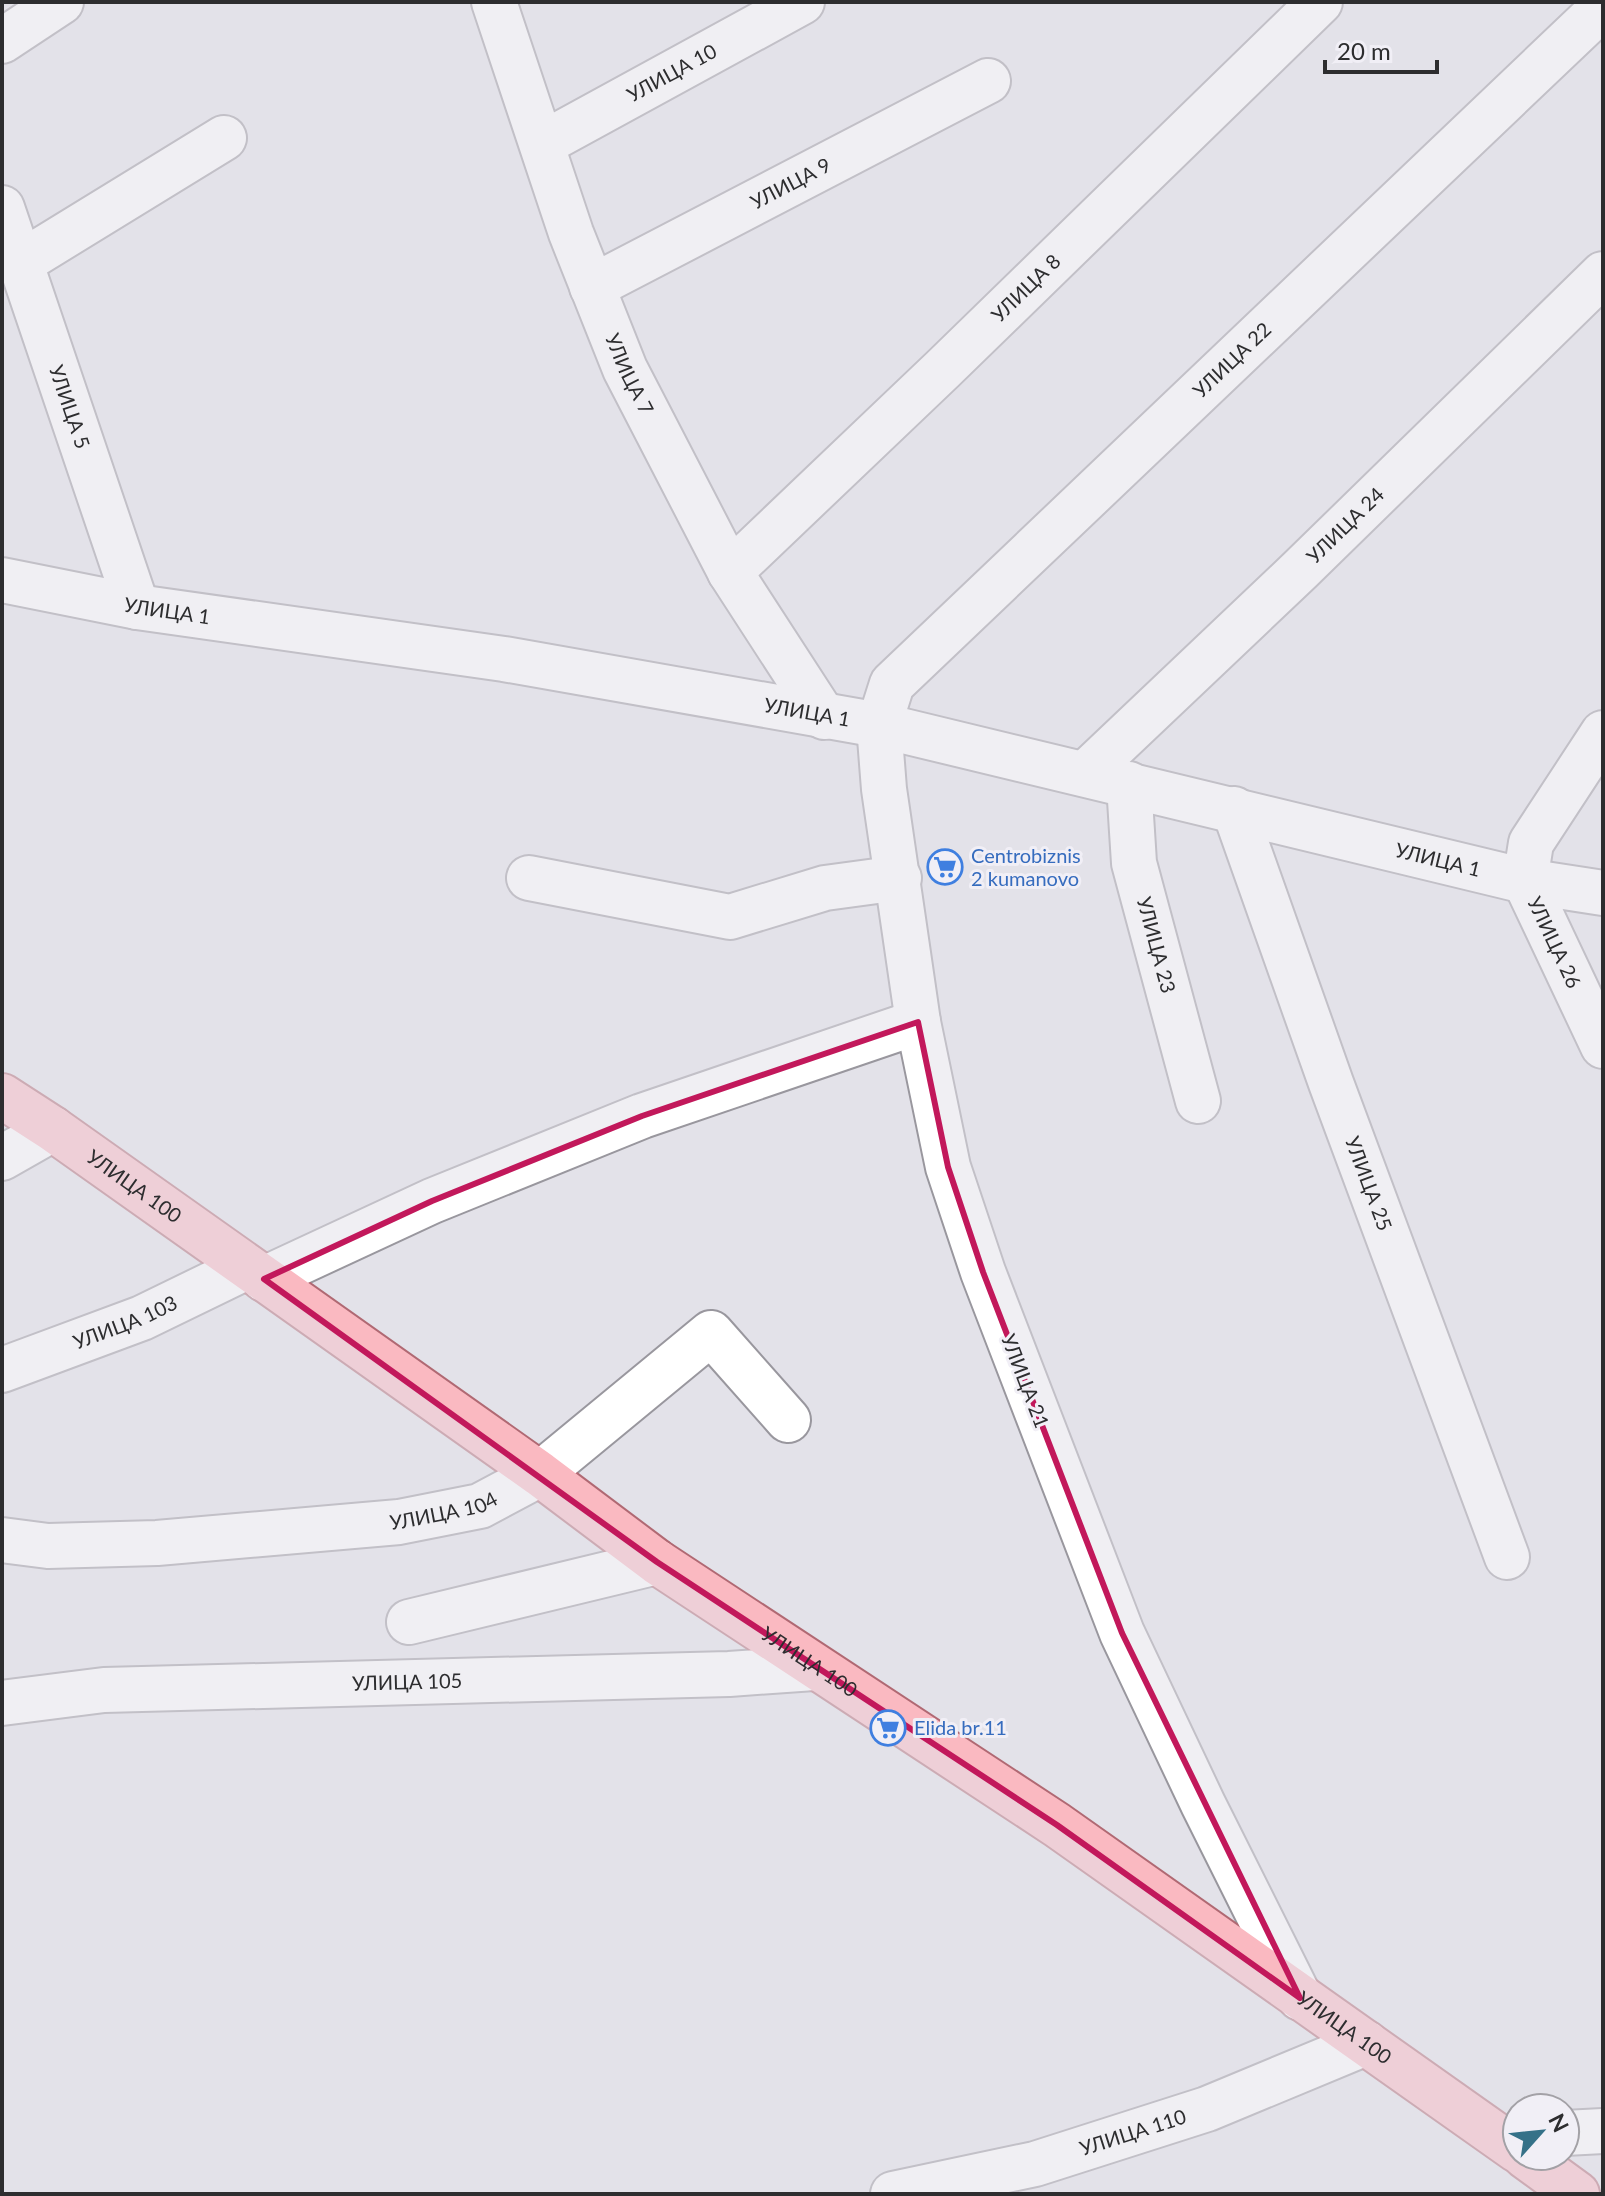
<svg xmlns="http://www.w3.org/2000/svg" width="1605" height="2196" viewBox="0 0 1605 2196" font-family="Lato,sans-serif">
	<rect width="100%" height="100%" fill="#e3e2e9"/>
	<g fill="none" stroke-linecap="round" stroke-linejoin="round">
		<defs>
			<g id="minor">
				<path id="s1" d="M494,2L571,233L625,369L730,572L824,717"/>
				<polyline points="2,41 61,2"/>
				<path id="s2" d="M542,144L802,2"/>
				<path id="s3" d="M2,208L137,607"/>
				<polyline points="22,262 224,138"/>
				<path id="s4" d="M592,287L988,81"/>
				<path id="s5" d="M730,572L943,369L1320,2"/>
				<path id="s6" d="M2,580L137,607L504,659L879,725L1525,881L1603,893"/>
				<path id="s7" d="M1085,774L1300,570L1603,274"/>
				<path id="s8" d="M1129,784L1134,863L1198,1101"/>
				<path id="s9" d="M1234,809L1331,1083L1507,1557"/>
				<polyline points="529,878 730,917 825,888 899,878"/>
				<path id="s10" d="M1525,881L1603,1046"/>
				<polyline points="1525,881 1531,843 1603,733"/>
				<polyline points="2,1158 53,1129"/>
				<polyline points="264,1279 432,1201 642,1116 918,1022"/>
				<path id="s11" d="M2,1370L142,1318L247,1267"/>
				<path id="s12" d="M2,1540L48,1546L157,1543L399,1522L480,1506L540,1474L711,1333L788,1420"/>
				<polyline points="409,1622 657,1562"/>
				<path id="s13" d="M2,1703L104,1690L729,1674L814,1668"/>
				<path id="s14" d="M1300,1998L1203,1804L1122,1633L983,1272L948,1167L918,1022L884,789L879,725L892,684L1603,7"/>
				<polyline points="1565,2133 1603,2131"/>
				<path id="s15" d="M893,2194L1035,2164L1207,2109L1366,2043"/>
			</g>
			<g id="major">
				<path id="s16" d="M2,1096L53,1129L540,1474L657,1562L1057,1825L1517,2150"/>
				<polyline points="1525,2156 1577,2194"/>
			</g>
		</defs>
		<use href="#minor" stroke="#99979e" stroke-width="48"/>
		<use href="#major" stroke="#b06973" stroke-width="48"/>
		<use href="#minor" stroke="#fff" stroke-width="44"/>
		<use href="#major" stroke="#fab9c1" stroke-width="44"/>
	</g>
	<path d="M0 0H1605V2196H0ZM918,1022L948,1167L983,1272L1122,1633L1300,1998L1057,1825L657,1562L264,1279L432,1201L642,1116Z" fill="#e3e2e9" fill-opacity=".55" fill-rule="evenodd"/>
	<path fill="none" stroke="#c2185b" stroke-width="6" stroke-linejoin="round" d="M918,1022L948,1167L983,1272L1122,1633L1300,1998L1057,1825L657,1562L264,1279L432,1201L642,1116Z"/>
	<defs>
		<symbol id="supermarket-ring" viewBox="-11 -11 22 22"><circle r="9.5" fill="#f1eff6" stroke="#3f7fe0" stroke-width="1.5"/><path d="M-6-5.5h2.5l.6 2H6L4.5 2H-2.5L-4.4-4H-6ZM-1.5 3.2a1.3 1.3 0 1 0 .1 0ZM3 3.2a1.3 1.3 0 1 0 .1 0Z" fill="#3f7fe0"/></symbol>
	</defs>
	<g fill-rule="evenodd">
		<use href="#supermarket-ring" x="925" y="847" width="40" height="40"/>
		<use href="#supermarket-ring" x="868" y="1708" width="40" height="40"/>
	</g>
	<g text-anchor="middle" stroke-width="6" stroke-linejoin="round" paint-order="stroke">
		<g font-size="20" fill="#2d2d2f" stroke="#f1eff6">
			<text dy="7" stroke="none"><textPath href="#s2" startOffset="148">УЛИЦА 10</textPath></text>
			<text dy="7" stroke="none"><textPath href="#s4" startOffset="224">УЛИЦА 9</textPath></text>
			<text dy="7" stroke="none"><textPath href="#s5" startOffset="410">УЛИЦА 8</textPath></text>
			<text dy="7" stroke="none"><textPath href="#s14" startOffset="1864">УЛИЦА 22</textPath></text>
			<text dy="7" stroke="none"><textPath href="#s1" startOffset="396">УЛИЦА 7</textPath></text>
			<text dy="7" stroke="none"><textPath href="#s3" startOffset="210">УЛИЦА 5</textPath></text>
			<text dy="7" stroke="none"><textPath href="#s7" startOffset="360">УЛИЦА 24</textPath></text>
			<text dy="7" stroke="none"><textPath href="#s6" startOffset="168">УЛИЦА 1</textPath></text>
			<text dy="7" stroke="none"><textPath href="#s6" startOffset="816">УЛИЦА 1</textPath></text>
			<text dy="7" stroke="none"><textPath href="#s6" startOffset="1464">УЛИЦА 1</textPath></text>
			<text dy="7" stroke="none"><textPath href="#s10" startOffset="68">УЛИЦА 26</textPath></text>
			<text dy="7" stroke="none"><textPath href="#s8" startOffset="164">УЛИЦА 23</textPath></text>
			<text dy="7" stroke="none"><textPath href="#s9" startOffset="398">УЛИЦА 25</textPath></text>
			<text dy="7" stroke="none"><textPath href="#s16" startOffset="160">УЛИЦА 100</textPath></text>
			<text dy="7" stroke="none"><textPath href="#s11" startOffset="132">УЛИЦА 103</textPath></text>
			<text transform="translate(1025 1381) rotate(69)" y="7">УЛИЦА 21</text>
			<text dy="7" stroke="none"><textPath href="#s12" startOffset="444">УЛИЦА 104</textPath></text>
			<text dy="7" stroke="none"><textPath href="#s16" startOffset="986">УЛИЦА 100</textPath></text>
			<text dy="7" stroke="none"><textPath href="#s13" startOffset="406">УЛИЦА 105</textPath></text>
			<text dy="7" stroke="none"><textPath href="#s16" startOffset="1634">УЛИЦА 100</textPath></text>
			<text dy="7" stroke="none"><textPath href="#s15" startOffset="248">УЛИЦА 110</textPath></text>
		</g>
		<g font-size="20" fill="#366cbe" stroke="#f1eff6" text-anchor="start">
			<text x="971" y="863">Centrobiznis<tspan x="971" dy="23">2 kumanovo</tspan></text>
			<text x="914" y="1735">Elida br.11</text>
		</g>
	</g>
	<rect width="1605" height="2196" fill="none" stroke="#2d2d2f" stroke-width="8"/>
	<g transform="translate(1541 2132) rotate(63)"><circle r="38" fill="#f1eff6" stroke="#a3a1a6" stroke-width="2"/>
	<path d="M0-6L14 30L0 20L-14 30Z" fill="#357188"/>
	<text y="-12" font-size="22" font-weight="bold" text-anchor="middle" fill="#2d2d2f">N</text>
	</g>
	<path d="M1325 60v12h112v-12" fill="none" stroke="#2d2d2f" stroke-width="4"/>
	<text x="1337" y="60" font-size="24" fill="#2d2d2f" stroke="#f1eff6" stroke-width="6" paint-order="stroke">20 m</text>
</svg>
